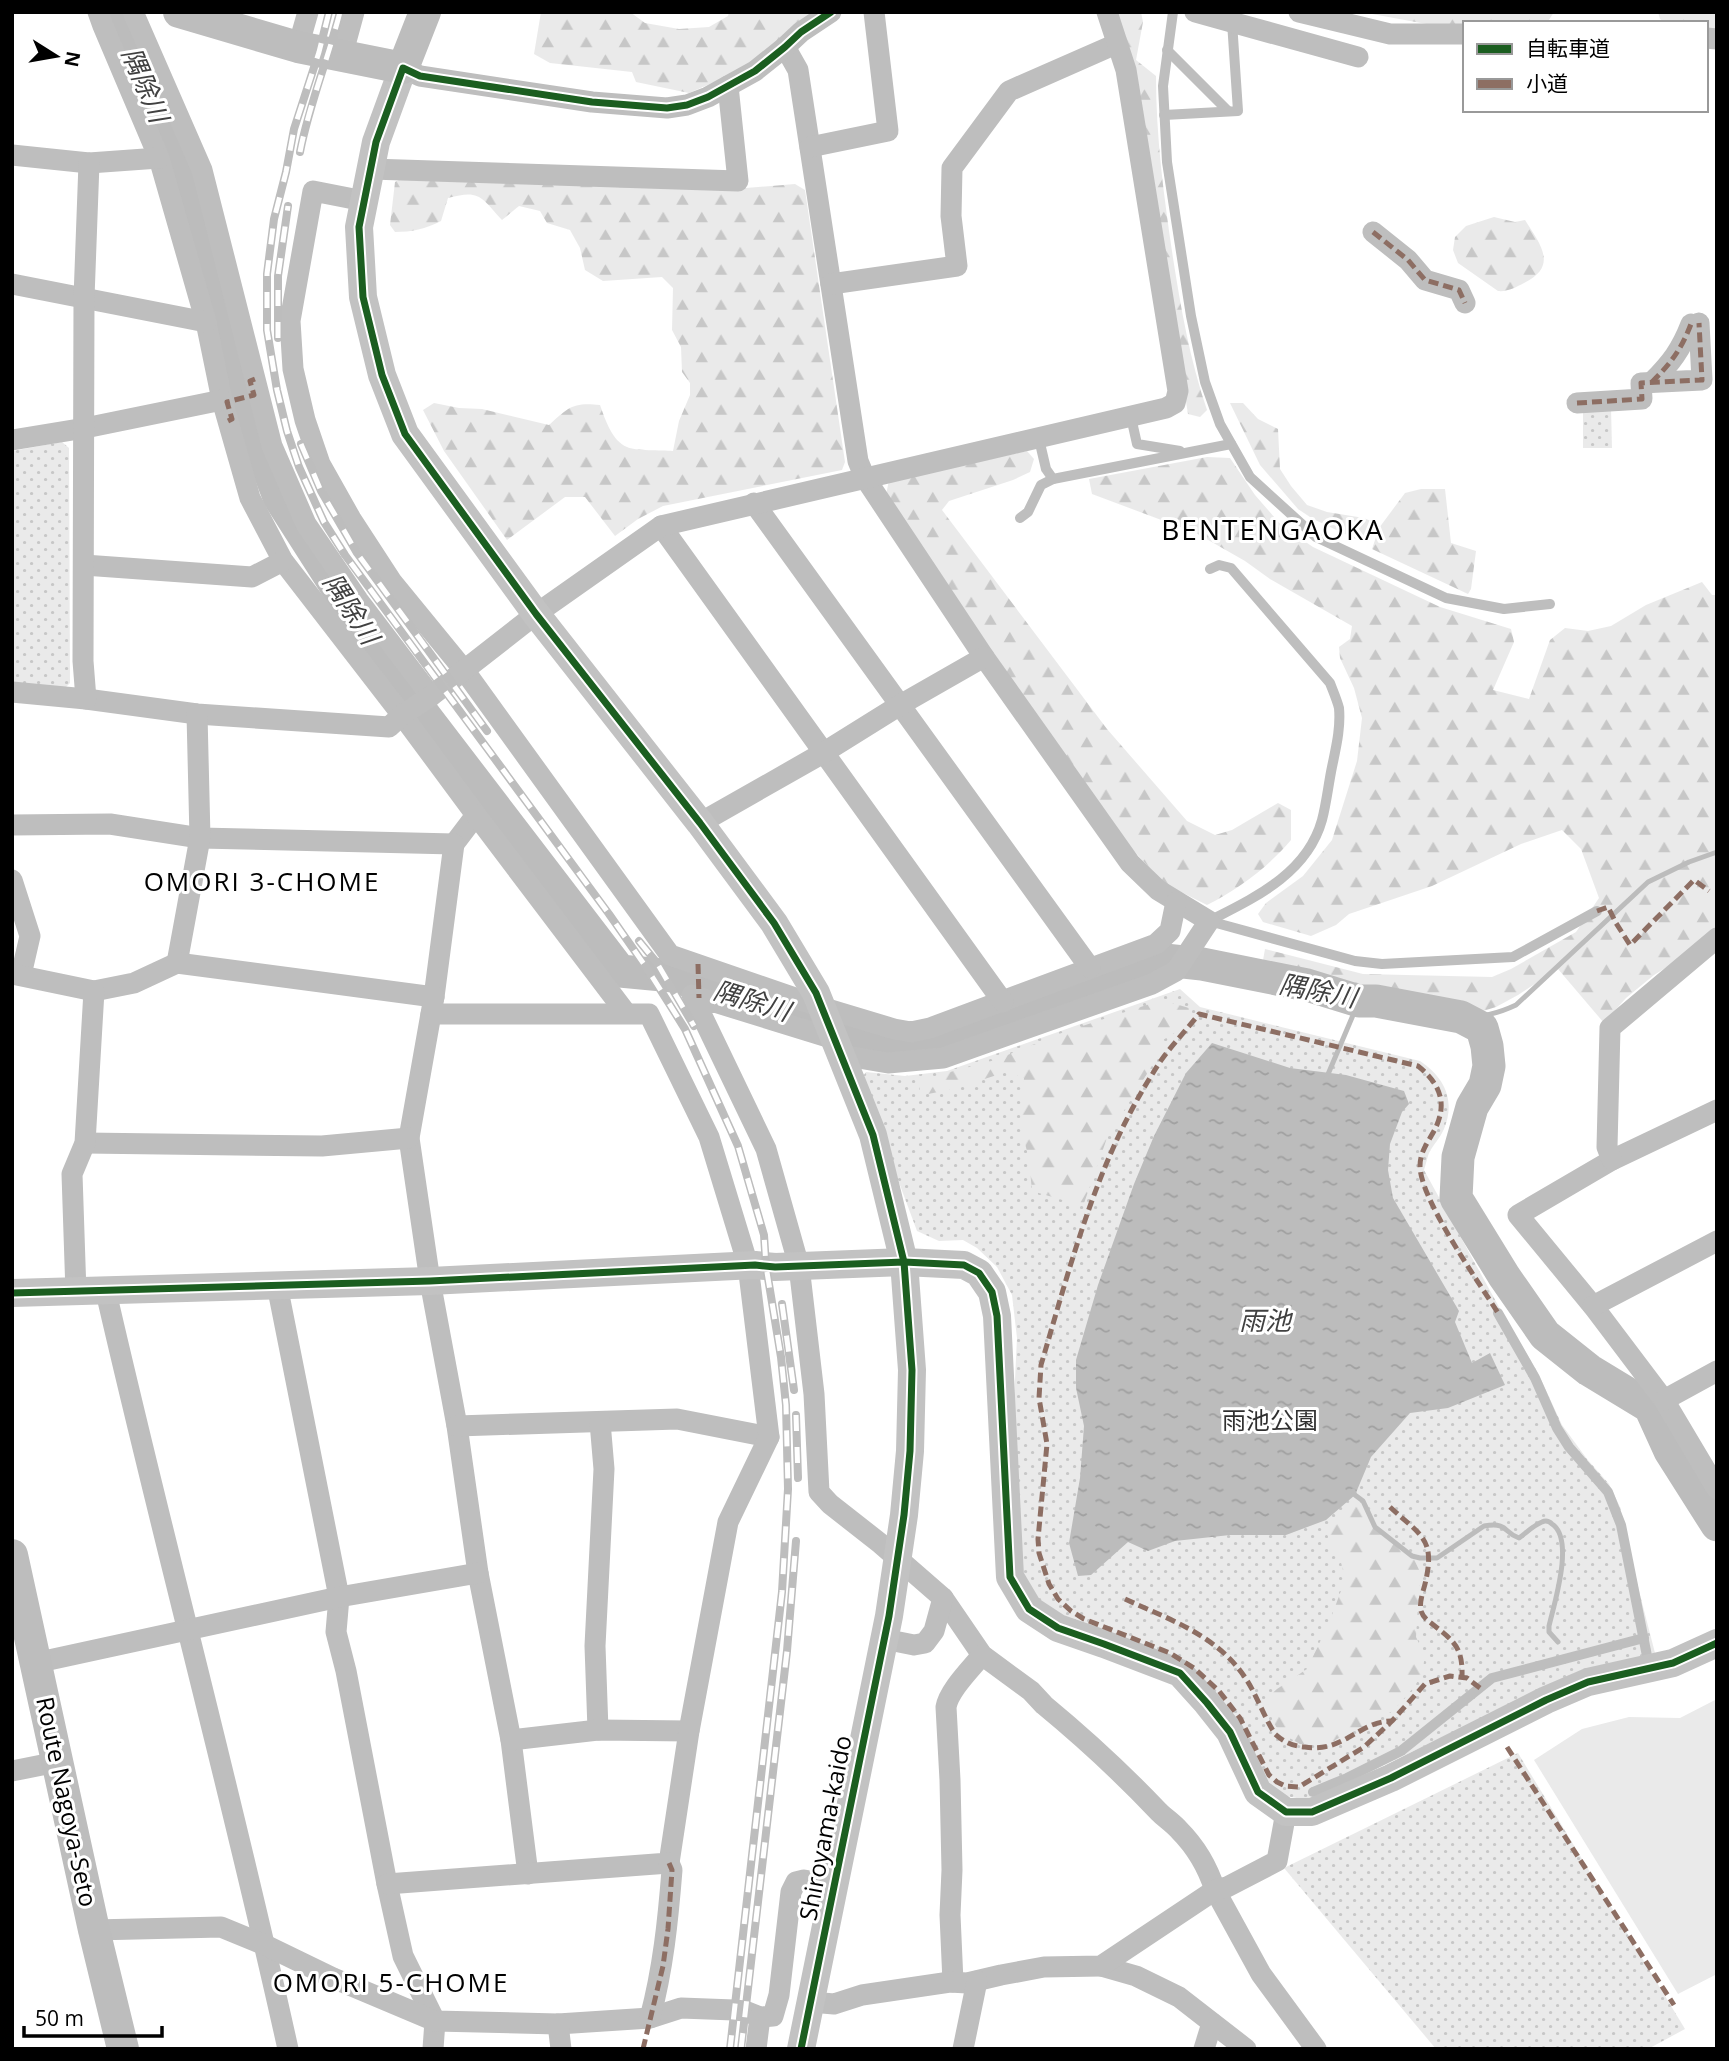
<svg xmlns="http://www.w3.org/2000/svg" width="1729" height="2061" viewBox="0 0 1729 2061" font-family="'Open Sans','Noto Sans JP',sans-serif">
	<defs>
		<pattern id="grass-dots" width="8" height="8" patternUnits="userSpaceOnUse" patternTransform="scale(1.75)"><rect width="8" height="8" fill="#eaeaea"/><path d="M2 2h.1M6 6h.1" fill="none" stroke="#c7c7c7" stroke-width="1.8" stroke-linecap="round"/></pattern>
		<pattern id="forest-firs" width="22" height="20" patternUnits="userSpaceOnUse" patternTransform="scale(1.75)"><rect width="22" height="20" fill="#eaeaea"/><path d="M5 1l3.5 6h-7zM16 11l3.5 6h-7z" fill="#c7c7c7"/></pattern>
		<pattern id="water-ripples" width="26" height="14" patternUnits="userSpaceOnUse" patternTransform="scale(1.75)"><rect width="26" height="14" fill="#bcbcbc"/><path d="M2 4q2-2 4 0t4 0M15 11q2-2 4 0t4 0" fill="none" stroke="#a0a0a0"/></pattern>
	</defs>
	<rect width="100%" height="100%" fill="#fff"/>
	<g fill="url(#grass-dots)">
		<polygon points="1583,408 1611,408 1612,448 1583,448"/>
		<polygon points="62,442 69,448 70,683 63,690 12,685 12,451"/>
		<path d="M1180,989L1200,1007L1420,1061C1444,1077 1456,1100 1444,1129C1440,1138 1433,1145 1429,1153C1427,1158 1426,1164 1424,1170L1499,1307L1538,1373L1562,1425L1587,1459L1609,1484L1620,1507L1639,1591L1655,1653L1575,1673L1399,1758L1308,1800L1285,1796L1266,1782L1239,1723L1038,1606L1015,1563L1012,1442L1017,1338L1012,1295L997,1267L977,1248L963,1240L939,1241L917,1231L881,1134L863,1076L866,1072L905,1076L947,1071Z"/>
		<polygon points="1518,1753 1685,2029 1648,2049 1436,2049 1284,1868"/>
	</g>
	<g fill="url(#forest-firs)">
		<polygon points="541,12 630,12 645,23 679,29 709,27 728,16 729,12 827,12 747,68 689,93 636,82 632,72 550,63 534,54"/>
		<path d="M1114,12H1141L1143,22L1136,60L1156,76C1156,138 1164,197 1173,258C1181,309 1190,360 1207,410L1200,417L1188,414L1133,68Z"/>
		<polygon points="1371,12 1554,12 1547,23 1465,23 1465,26 1432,25 1372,14"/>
		<polygon points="1658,12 1717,12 1717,29 1706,28 1706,23 1665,23 1660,19"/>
		<path d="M406,176L746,188L795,184L805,190L845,462L842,470L663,506L638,519L615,536L585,497H565L507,540L444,451L423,410L434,403L459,408L482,409L549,425C568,408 572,402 600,405C605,419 612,441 627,447C635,451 662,450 673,451L679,421L690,395V383L682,372L681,347L672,330L673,288L662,277L603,281L585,270L580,248L570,230L547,223L540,211L519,206L502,220C481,197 480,189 448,198L441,221C426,229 411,232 395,232L390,225L395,182Z"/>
		<path d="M1494,217L1515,222L1525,220C1540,244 1559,266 1524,283C1516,287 1508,292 1498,291L1458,263L1453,250L1455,237L1466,226Z"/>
		<polygon points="1230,403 1243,403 1258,419 1278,429 1280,469 1291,486 1307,505 1327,512 1364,518 1373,522 1366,538 1360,541 1313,519 1298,509 1260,465"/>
		<path d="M1027,451L1034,459L1030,472L1013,480L949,501L942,510L1107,729L1187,821L1215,835L1232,830L1278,803L1291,810V840C1268,867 1239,889 1207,905L1165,884L1114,830L886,495L889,480Z"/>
		<polygon points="1207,457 1230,458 1255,495 1281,525 1313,547 1440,607 1511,629 1514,642 1493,690 1529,699 1550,640 1565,628 1588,631 1611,626 1646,605 1702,582 1712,595 1717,595 1717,928 1688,954 1654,975 1626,998 1604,1023 1558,969 1518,995 1496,1007 1483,1011 1411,997 1357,995 1262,966 1265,949 1363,974 1492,977 1511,969 1576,932 1599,898 1581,849 1562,830 1521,844 1432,886 1349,914 1336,925 1311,936 1263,922 1258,914 1266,903 1303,876 1332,840 1357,761 1362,718 1354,688 1340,658 1339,647 1350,639 1352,626 1270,579 1245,561 1196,533 1092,494 1089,479"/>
		<polygon points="1421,489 1445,489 1451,543 1476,551 1471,589 1468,594 1372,549 1379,528 1405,493"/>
		<polygon points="1162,1000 1189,1008 1189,1024 1163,1040 1158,1056 1107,1138 1083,1206 1032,1191 1029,1159 1020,1124 1024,1078 1006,1072 954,1089 928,1094 920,1092 919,1084 924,1079 995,1060 1064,1032"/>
		<polygon points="1353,1505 1361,1505 1375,1528 1414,1559 1420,1572 1416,1637 1425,1656 1422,1673 1415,1686 1393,1711 1325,1745 1300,1744 1281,1733 1273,1722 1267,1698 1277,1689 1307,1669 1329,1623 1345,1580 1339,1553 1331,1544 1327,1534 1335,1522"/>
	</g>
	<polygon fill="#eaeaea" points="1717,1699 1717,1974 1678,1994 1534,1760 1582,1729 1629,1717 1680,1718"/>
	<polygon fill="url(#water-ripples)" points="1212,1043 1290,1068 1346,1075 1404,1091 1409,1104 1402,1112 1390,1144 1388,1170 1393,1198 1459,1311 1455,1322 1472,1363 1490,1353 1505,1385 1448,1408 1410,1413 1371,1457 1355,1495 1326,1520 1286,1535 1230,1535 1175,1541 1148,1551 1128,1542 1091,1575 1078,1576 1069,1543 1080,1478 1084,1426 1076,1388 1076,1360 1098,1285 1134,1184 1154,1136 1186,1073"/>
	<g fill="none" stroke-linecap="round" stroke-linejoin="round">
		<g stroke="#bcbcbc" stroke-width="5">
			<path d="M1461,1017C1482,1017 1497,1014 1516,1005L1648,882L1689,862L1717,852"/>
			<polyline points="1326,1079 1359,1001"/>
			<path d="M1353,1491L1355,1495L1363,1501L1375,1527L1412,1556L1420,1558H1437L1484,1526C1509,1522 1502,1532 1519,1538C1526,1533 1534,1525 1542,1522C1546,1520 1549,1521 1552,1524C1575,1539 1554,1604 1549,1626V1632L1558,1642"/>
		</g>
		<polyline stroke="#bcbcbc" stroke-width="33" points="115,12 136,59 186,184 196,238 231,370 279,497 389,669 620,971 673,976 866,1037 909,1041 966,1031 1032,1005 1140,967 1165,960 1202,964 1307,985 1359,1001 1376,1001 1461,1017 1482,1028 1487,1046 1489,1066 1485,1085 1472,1107 1458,1157 1456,1198 1504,1276 1545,1335 1589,1370 1650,1407 1670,1451 1717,1525"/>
		<g stroke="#bebebe" stroke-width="10">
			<polyline points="1173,12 1163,86 1167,162 1191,316 1205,382 1220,424 1250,477 1316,537 1446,598 1504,609 1550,604"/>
			<polyline points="1167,50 1228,111"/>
			<polyline points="1164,115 1238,111 1232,22"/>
			<polyline points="1131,417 1137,444 1180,451"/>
			<polyline points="1039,439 1046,469 1053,479 1231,444"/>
			<polyline points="1020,518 1028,512 1041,485 1053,479"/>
			<path d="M1209,921C1254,898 1307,874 1322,820C1326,805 1328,788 1331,772C1335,751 1341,730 1339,708C1337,700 1333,691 1330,683L1231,568L1219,565L1210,569"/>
			<polyline points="1209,921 1355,961 1382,964 1513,957 1597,911"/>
			<polyline points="1498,1313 1535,1378 1557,1428 1569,1447 1608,1492 1621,1525 1649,1666"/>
			<polyline points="1313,1792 1347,1778 1401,1751 1492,1678 1644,1638"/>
		</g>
		<g stroke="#bebebe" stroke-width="21">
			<polyline points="98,12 103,26 159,158 206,322 222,400 250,498 283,561 402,715 476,815 454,844 434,997 409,1138 430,1281 457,1426 478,1573 511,1740 528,1874"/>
			<polyline points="133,12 202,170 272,446 306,524 358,600 431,696"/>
			<polyline points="1195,12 1358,57"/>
			<polyline points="1299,12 1390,34 1465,34"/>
			<polyline points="1706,38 1717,39"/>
			<polyline points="298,47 308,12"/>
			<polyline points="785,47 798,70 858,461 865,478 984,657 1130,863 1158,890 1209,921 1176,971 1152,984 943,1058 888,1063 841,1055"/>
			<polyline points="342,56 354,12"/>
			<polyline points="403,68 420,76 592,102 667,108 687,105 708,97 755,71 785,47 801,32 831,12"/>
			<polyline points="810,147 888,131 874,12"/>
			<polyline points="12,155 89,163 159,158"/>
			<polyline points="371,169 738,181 728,86"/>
			<polyline points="364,201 313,191 290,321 293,369 305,420 320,464 351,519 392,582 464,670 670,955 821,1007 894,1029 911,1032 930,1028 1156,944 1170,931 1176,902"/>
			<polyline points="1373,232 1408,260 1425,280 1459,290 1465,303"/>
			<polyline points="12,284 206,322"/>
			<polyline points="831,284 957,266 951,216 952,168 1009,91 1116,44"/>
			<path d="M1652,382C1671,363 1681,350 1691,324"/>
			<polyline points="1577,403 1642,399 1641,383 1702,380 1699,323"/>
			<polyline points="12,440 85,428 222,400"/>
			<polyline points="754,503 1090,968"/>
			<polyline points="661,526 1003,1002"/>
			<polyline points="84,565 252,577 283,561"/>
			<polyline points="12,692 86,699 197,714 389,727 402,715 431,696 536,614 661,526 1166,408 1175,403 1178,391 1126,70 1107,12"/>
			<polyline points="86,699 83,661 84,298 89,163"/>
			<polyline points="476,815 626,1013"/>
			<polyline points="700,823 823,753 900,705 984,657"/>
			<polyline points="12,825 110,824 200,838 454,844"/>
			<polyline points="12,880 30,936 21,975"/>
			<polyline points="177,963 200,838 197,714"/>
			<polyline points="12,974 94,991 134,983 177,963 434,997"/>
			<path d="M834,1039L692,995L766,1149L799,1266L814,1394L819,1492L830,1504L881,1544L943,1598L982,1655L1031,1691L1044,1705C1084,1738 1123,1774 1159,1812C1165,1818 1173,1823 1179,1830C1195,1846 1208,1868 1215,1890L1261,1974L1316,2049"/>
			<polyline points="1717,1110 1612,1160 1518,1215 1593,1306 1664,1400 1717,1489"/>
			<polyline points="85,1143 322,1146 409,1138"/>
			<polyline points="1612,1160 1607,1147 1610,1028 1717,938"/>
			<polyline points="277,1285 339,1597 336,1632 346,1671 387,1884 403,1956 435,2021 433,2049"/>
			<path d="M106,1292C164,1545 232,1795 288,2049"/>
			<polyline points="76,1293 72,1174 85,1143 94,991"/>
			<polyline points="1593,1306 1717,1241"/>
			<polyline points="1664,1400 1717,1371"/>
			<polyline points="457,1426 677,1419 769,1437"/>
			<polyline points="884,1639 914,1645 925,1643 934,1631 943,1598"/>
			<polyline points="35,1663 339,1597 478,1573"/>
			<polyline points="598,1730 595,1646 604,1469 600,1422"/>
			<polyline points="511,1740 598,1730 689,1731"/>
			<polyline points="12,1771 57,1762"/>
			<polyline points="387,1884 669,1863 689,1731 728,1522 769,1437 748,1265 709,1137 649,1014 431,1014"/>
			<polyline points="94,1930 221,1927 265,1945 333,1978 435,2021 558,2024 650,2018 681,2008 734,2010 745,2011 760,2017 773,2016 779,1995 791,1892 796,1882 804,1880 834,1885"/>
			<polyline points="1101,1966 1136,1976 1179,1997 1246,2049"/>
			<path d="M953,1982L950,1915L952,1870L950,1780L946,1707C949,1690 971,1669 982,1655"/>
			<polyline points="811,2002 834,2004 862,1995 950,1982 967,1983 1001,1975 1044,1967 1101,1966 1215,1890 1227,1887 1277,1861 1286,1812"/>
			<path d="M650,2018C663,1969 668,1921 672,1870L669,1863"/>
			<polyline points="558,2024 561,2049"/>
			<polyline points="756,2049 760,2017"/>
			<polyline points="963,2049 977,1981"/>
			<polyline points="1204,2049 1212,2023"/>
		</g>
		<g stroke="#c2c2c2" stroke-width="28">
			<polyline points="403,68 376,142 359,227 363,297 382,375 405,434 536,614 700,823 774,923 816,993 873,1135 904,1262 912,1370 910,1451 904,1515 889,1616 801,2049"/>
			<polyline points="12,1293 430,1281 755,1265 775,1267 904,1262 964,1265 979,1273 992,1292 997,1316 1010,1577 1029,1609 1058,1628 1104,1644 1180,1673 1207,1703 1230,1732 1258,1792 1286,1812 1312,1812 1391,1778 1546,1700 1588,1682 1673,1663 1717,1643"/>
		</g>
		<g stroke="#bdbdbd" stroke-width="32">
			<polyline points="179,12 298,47 403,68 425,12"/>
			<polyline points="12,1555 94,1930 123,2049"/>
		</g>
		<defs>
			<g id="rail">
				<polyline points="329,12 319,52 294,129 286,172 274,219 267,274 267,330 277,390 287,431 299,467 324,522 345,555 609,914 648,970 685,1029 738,1146 764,1235 766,1266 781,1357 786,1405 788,1489 782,1592 730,2049"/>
				<path d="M300,152C309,105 328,59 340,12"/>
				<polyline points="278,338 278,276 288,206"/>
				<polyline points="301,444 321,491 357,553 487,731"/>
				<polyline points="639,941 657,963 694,1026"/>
				<polyline points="782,1304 794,1390"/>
				<polyline points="796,1415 798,1478"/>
				<polyline points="741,2049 787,1651 796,1541"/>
			</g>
		</defs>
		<use href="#rail" stroke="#bdbdbd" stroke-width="8"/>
		<use href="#rail" stroke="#fff" stroke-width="5" stroke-dasharray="16" stroke-linecap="butt"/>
		<g stroke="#8d6e63" stroke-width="5" stroke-dasharray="10 5" stroke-linecap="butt">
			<polyline points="1373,232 1408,260 1425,280 1459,290 1465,303"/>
			<path d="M1652,382C1671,363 1681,350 1691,324"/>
			<polyline points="1577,403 1642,399 1641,383 1702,380 1699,323"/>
			<polyline points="228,421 232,419 227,402 254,395 250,381 255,379"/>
			<polyline points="1597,911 1608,907 1616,923 1630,945 1694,880 1709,891"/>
			<polyline points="698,964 699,998"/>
			<path d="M1390,1507C1421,1536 1436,1538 1425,1584C1423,1592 1419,1603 1421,1611C1423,1617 1427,1620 1431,1623C1454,1641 1463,1647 1462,1677"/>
			<path d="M1125,1599C1168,1619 1215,1634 1244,1676C1256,1693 1263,1715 1275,1734C1284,1742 1292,1746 1305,1747C1344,1753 1359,1721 1392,1721"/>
			<path d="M1480,1688L1467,1678L1450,1676L1425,1684L1392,1721L1364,1747L1299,1787L1285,1786L1277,1782L1269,1775L1240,1718L1219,1691L1194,1668L1170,1653L1084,1619L1071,1611L1058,1599L1049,1584L1039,1553L1038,1539L1047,1444L1039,1398L1041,1365C1071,1264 1096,1163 1153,1073C1165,1052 1184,1033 1199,1014L1418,1066C1438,1082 1448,1101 1436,1127C1430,1140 1420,1150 1420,1166C1420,1199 1478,1281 1498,1313"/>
			<polyline points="1507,1747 1674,2005"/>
			<polyline points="643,2049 663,1966 668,1929 672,1870 669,1863"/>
		</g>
		<defs>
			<g id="cycleway">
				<polyline points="12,1293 430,1281 755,1265 775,1267 904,1262 964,1265 979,1273 992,1292 997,1316 1010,1577 1029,1609 1058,1628 1104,1644 1180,1673 1207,1703 1230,1732 1258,1792 1286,1812 1312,1812 1391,1778 1546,1700 1588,1682 1673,1663 1717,1643"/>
				<polyline points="801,2049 889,1616 904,1515 910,1451 912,1370 904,1262 873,1135 816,993 774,923 700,823 536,614 405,434 382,375 363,297 359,227 376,142 403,68 420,76 592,102 667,108 687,105 708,97 755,71 785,47 801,32 831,12"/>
			</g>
		</defs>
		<use href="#cycleway" stroke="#fff" stroke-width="11"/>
		<use href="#cycleway" stroke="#1b5e20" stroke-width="7"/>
	</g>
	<g text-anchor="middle" stroke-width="6" stroke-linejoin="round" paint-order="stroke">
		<g font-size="24" fill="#303030" stroke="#fff">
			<text x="1270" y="1429">雨池公園</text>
		</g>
		<g font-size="24" fill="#000" stroke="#fff">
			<text transform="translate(66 1802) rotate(78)" y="8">Route Nagoya-Seto</text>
			<text transform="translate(826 1828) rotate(-79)" y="8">Shiroyama-kaido</text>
		</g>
		<g font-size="26" font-style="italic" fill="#414141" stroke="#fff">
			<text transform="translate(145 85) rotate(67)" y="9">隅除川</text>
			<text transform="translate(351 609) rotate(57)" y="9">隅除川</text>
			<text transform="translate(1318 991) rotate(11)" y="9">隅除川</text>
			<text transform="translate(752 1001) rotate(17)" y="9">隅除川</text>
			<text x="1265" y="1330">雨池</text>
		</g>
		<g font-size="26" letter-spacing="2" fill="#000" stroke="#fff">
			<text x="262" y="891">OMORI 3-CHOME</text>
			<text x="391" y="1992">OMORI 5-CHOME</text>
		</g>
		<g font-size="28" letter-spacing="2" fill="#000" stroke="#fff">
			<text x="1273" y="540">BENTENGAOKA</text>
		</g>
	</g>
	<rect width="1729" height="2061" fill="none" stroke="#000000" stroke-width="28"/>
	<rect x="1463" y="21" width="245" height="91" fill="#ffffff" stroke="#999999" stroke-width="2"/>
	<rect x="1477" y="44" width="35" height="10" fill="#1b5e20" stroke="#999999" stroke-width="2"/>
	<text x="1526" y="56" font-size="21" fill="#000000">自転車道</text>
	<rect x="1477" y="79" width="35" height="10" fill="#8d6e63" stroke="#999999" stroke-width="2"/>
	<text x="1526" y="91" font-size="21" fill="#000000">小道</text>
	<g transform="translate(56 56) rotate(101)" stroke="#ffffff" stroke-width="5" paint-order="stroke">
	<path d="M0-5L12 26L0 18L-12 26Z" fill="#000000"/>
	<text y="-10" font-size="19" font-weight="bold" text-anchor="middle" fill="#000000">N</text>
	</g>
	<path d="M24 2026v10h138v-10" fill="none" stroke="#000000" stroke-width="3.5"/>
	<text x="35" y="2026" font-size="21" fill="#000000" stroke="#ffffff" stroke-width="5" paint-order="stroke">50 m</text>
</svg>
